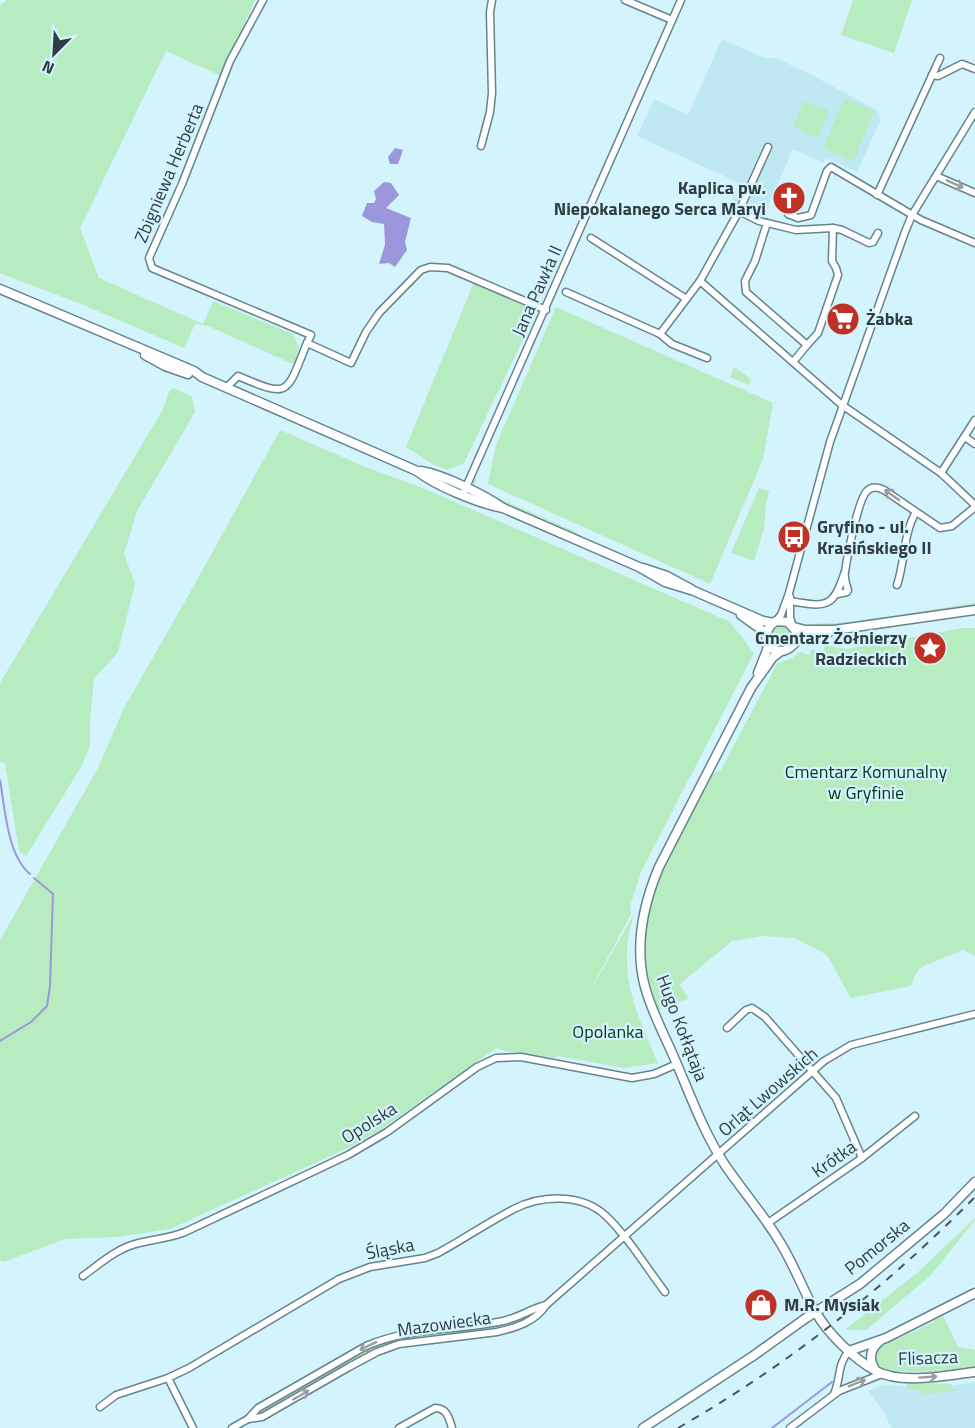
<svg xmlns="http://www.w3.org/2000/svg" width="975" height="1428" viewBox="0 0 975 1428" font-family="'Titillium Web',sans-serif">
	<rect width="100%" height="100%" fill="#d3f3fd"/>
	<g fill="#bfe8f3">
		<polygon points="722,39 764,58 775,58 806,72 877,110 881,119 857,172 826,158 823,163 793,149 764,214 732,200 739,183 637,136 654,99 688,115"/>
		<polygon points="975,1382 975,1428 892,1428 887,1420 886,1415 868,1391 883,1385 940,1388"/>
	</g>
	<g fill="#b7ebc0">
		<polygon points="5,0 255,0 221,76 166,51 80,228 99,278 203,324 213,301 293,334 299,347 295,365 208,326 195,324 184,348 86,306 0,273 0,5 6,1"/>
		<polygon points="853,0 912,0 894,53 841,35"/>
		<polygon points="845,98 874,111 853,162 823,148"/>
		<polygon points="804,101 829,111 817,138 793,127"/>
		<polygon points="474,282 538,308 464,463 448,470 434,465 406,447"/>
		<polygon points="556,307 773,403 763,459 710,584 488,484 496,445"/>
		<polygon points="734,367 751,379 749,385 730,377"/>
		<polygon points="174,388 192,397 195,412 137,511 124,554 135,584 118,652 94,679 90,720 90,746 81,767 26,856 19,851 5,763 0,762 0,683 162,411 170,390"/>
		<path d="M280,430L368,468L423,488L730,622L754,653L641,872L630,906L631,914L583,1004L635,912C615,968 635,1011 658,1063L624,1068L558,1056L559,1052L556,1058L506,1051L496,1048L380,1130L352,1146L170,1229L117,1237L64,1239L4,1262L0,1260V940L98,768L124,708L192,589Z"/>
		<path d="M474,479L476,480L475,485L477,489L574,531L593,544C574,535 484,500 475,488C472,484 473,483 474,479Z"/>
		<polygon points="759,488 769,491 766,503 764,529 754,561 731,553"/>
		<polygon points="975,603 975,605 852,624 810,627 813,624 852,622"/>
		<circle cx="781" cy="636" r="10"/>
		<path d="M963,628H975V956L963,950L924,966L917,971L911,986L851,998L827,955L795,938L762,936L732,941L679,985L689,998L659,1010C652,992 647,975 645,956C640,893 684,829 711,774L721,770L777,664L792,658L800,652L809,655L812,649L822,653L825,645L846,649Z"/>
		<polygon points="975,1218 975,1220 930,1276 866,1330 845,1330 918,1272"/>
		<polygon points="536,1311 537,1313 524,1322 497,1330 401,1342 261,1413 262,1409 376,1345 413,1334 506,1324 522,1319"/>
		<path d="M943,1316L958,1347L975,1350V1368L945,1371V1370L919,1372L899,1371L898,1373C880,1370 874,1369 876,1349L934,1322L933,1321Z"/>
		<polygon points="907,1383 951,1384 953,1389 964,1389 923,1395 922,1392 907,1388"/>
	</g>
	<g fill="#9c97da">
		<polygon points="395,148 403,150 398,164 390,164 388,157"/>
		<polygon points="384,182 391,183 399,195 386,208 411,218 405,242 407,250 395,267 389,263 379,264 385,245 384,224 372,222 362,216 367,203 374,203 376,199 374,191"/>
	</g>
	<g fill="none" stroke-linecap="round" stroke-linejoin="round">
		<g stroke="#9c97da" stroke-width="2">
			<path d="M0,780C5,808 7,855 30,874"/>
			<polyline points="0,1041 31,1022 47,1006 50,986 53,894 34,878"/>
			<polyline points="772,1428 832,1382"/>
		</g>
		<defs>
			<g id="street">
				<polyline points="263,0 230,61 182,184 149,258 152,268 311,335 307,343 351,363 366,332 379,313 421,270 430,267 448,268 546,310"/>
				<polyline points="625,0 672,20"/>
				<polyline points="932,75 938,76 962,64 975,69"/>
				<polyline points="481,146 490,112 492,93 490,12 492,0"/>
				<polyline points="936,176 975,193"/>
				<polyline points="877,195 940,58"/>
				<polyline points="739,211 759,221 796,230 833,228 842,230 869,243 873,242 878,233"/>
				<polyline points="788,214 798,218 811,215 827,171 831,167 921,220 975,243"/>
				<polyline points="767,223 755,261 745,281 746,292 807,345 793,362"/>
				<polyline points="591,238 685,298"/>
				<polyline points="700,281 842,405 941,473 975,505"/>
				<polyline points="566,292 660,334 700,281 739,211 768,147"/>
				<polyline points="660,334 672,344 707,358"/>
				<polyline points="807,345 818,333 838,275 836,268 832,261 833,228"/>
				<path d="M226,388L238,376C291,399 286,394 307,343"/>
				<polyline points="965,437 975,444"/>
				<polyline points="941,473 975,420"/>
				<polyline points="463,494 681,0"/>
				<path d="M897,585C905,562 903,534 916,512"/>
				<path d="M838,594L847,592L848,590C846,584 844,577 845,572C847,558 858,499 867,491C872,486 878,487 884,490L940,528L952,526L975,507"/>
				<polyline points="790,597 790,617 792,624"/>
				<path d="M790,601C825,607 833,609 844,574"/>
				<polyline points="776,621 781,615 789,593 830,442 905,232 912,215 975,112"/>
				<polyline points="727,1028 746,1010 752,1008 765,1017 836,1098 862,1158"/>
				<polyline points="768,1223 862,1158 915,1116"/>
				<path d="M83,1276C101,1263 117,1248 139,1243C155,1239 170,1238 185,1232L348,1155L387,1132L477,1067L496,1058L521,1057L632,1078L654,1074L677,1064"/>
				<polyline points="168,1378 193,1428"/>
				<path d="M834,1394C841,1379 837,1364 849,1351"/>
				<path d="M100,1407L116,1395L168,1378L189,1368L339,1279L370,1267L425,1258L438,1253C464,1239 488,1222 514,1209C541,1195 582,1193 606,1216C629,1238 646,1267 665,1292"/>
				<path d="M248,1419L262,1417L349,1367L377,1352L399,1344L497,1332C515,1328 535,1322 546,1305L824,1061L851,1045L975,1014"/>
				<path d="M232,1428L248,1419L258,1408L366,1346C411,1327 451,1331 498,1322C518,1319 529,1309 546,1305"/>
				<path d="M399,1428L435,1408C447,1408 449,1418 452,1428"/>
				<polyline points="790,1428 839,1391 882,1374"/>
			</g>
			<g id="secondary">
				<path d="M0,289L194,371L202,377L417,471C436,486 480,504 503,508"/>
				<polyline points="145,355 165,366 188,374"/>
				<path d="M421,471C444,475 485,495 503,508L639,567L665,582L694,591L763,621L773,623"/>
				<polyline points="643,568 667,576 691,589"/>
				<polyline points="741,615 762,630 766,636"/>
				<polyline points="794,627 805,630 834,630 975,610"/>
				<path d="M795,643L796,631L788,622L776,621C763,628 762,650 781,651C790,651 793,643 800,639C808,635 819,635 828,633"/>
				<path d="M781,651L773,657L751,688L659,867C643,905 634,946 645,987C652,1013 666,1038 676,1062C691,1097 704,1133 725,1165C742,1190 762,1213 778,1239C793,1262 802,1288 815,1311C828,1334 854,1359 876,1371C902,1385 947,1375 975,1372"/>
				<polyline points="758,673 767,650 768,643"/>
				<polyline points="849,1351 886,1338 975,1293"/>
				<path d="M876,1371C868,1360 870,1349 880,1341"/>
				<polyline points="643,1428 753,1356 806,1318 860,1284 944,1214 975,1182"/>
			</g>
		</defs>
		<use href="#street" stroke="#66848d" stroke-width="9"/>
		<use href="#secondary" stroke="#66848d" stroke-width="11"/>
		<use href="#street" stroke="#fff" stroke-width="6"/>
		<use href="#secondary" stroke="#fff" stroke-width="8"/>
		<path stroke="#48585d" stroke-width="2" stroke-dasharray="8 8" stroke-linecap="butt" d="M678,1428C788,1365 886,1287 975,1197"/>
	</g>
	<defs><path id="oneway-shaft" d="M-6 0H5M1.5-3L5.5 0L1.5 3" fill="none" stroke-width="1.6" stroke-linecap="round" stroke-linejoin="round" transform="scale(1.5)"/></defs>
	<g stroke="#989ea0">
		<use href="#oneway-shaft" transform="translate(955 184) rotate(24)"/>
		<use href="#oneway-shaft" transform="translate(892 495) rotate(-145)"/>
		<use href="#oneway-shaft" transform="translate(368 1346) rotate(154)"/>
		<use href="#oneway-shaft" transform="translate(928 1377) rotate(-4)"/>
		<use href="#oneway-shaft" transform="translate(857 1383) rotate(-22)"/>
		<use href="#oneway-shaft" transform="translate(301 1395) rotate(-30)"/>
	</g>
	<defs>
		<symbol id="church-disc" viewBox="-11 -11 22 22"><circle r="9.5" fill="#be3124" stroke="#d3f3fd"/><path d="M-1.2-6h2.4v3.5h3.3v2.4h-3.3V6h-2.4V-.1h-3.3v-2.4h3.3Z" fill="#fff"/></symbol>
		<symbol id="supermarket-disc" viewBox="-11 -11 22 22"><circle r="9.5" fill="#be3124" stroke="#d3f3fd"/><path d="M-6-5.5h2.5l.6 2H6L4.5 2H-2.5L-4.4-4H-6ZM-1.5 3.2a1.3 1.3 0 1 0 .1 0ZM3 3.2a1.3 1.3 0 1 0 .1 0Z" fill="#fff"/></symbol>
		<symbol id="bus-disc" viewBox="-11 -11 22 22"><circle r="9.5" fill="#be3124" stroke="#d3f3fd"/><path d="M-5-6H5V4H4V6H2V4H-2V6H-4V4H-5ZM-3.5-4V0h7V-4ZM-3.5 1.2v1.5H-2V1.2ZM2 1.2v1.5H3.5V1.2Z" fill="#fff"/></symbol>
		<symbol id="sight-disc" viewBox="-11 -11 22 22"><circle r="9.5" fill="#be3124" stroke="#d3f3fd"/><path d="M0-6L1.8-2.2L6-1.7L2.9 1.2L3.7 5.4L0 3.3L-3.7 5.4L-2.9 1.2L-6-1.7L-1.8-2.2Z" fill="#fff"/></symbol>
		<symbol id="shop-disc" viewBox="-11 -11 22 22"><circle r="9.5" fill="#be3124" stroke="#d3f3fd"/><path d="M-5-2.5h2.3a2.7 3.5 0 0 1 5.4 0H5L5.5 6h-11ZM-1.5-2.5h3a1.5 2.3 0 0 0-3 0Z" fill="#fff"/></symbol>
	</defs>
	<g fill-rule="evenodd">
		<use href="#church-disc" x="770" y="179" width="38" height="38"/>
		<use href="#supermarket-disc" x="824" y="300" width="38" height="38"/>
		<use href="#bus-disc" x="775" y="518" width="38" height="38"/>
		<use href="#sight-disc" x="911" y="629" width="38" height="38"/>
		<use href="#shop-disc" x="742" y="1286" width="38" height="38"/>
	</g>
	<g text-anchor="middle" stroke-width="4.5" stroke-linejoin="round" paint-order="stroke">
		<g font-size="18" fill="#303d41" stroke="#d3f3fd">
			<text transform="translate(169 173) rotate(-67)" y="6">Zbigniewa Herberta</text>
			<text transform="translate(537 291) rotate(-66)" y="6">Jana Pawła II</text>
			<text transform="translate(682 1028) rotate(69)" y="6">Hugo Kołłątaja</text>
			<text transform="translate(768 1092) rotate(-41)" y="6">Orląt Lwowskich</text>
			<text transform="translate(369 1123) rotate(-32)" y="6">Opolska</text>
			<text transform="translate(834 1159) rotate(-35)" y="6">Krótka</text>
			<text transform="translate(877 1247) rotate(-39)" y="6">Pomorska</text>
			<text transform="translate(390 1249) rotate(-11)" y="6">Śląska</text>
			<text transform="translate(444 1324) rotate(-8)" y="6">Mazowiecka</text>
			<text transform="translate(928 1358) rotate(-2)" y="6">Flisacza</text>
		</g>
		<g font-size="18" font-weight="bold" fill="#303d41" stroke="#d3f3fd" text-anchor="start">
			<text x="766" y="194" text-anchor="end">Kaplica pw.<tspan x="766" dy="21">Niepokalanego Serca Maryi</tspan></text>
			<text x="866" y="325">Żabka</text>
			<text x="817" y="533">Gryfino - ul.<tspan x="817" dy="21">Krasińskiego II</tspan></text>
			<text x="907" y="644" text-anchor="end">Cmentarz Żołnierzy<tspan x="907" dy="21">Radzieckich</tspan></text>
			<text x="784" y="1311">M.R. Mysiak</text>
		</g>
		<g font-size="18" fill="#053615" stroke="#d3f3fd">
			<text x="866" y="778">Cmentarz Komunalny<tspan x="866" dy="21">w Gryfinie</tspan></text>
			<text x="608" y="1038">Opolanka</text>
		</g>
	</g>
	<g transform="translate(54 54) rotate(204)" stroke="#d3f3fd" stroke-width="4.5" paint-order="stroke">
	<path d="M0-4.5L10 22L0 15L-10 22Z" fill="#303d41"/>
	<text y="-9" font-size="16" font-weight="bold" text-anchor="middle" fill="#303d41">N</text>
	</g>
</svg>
